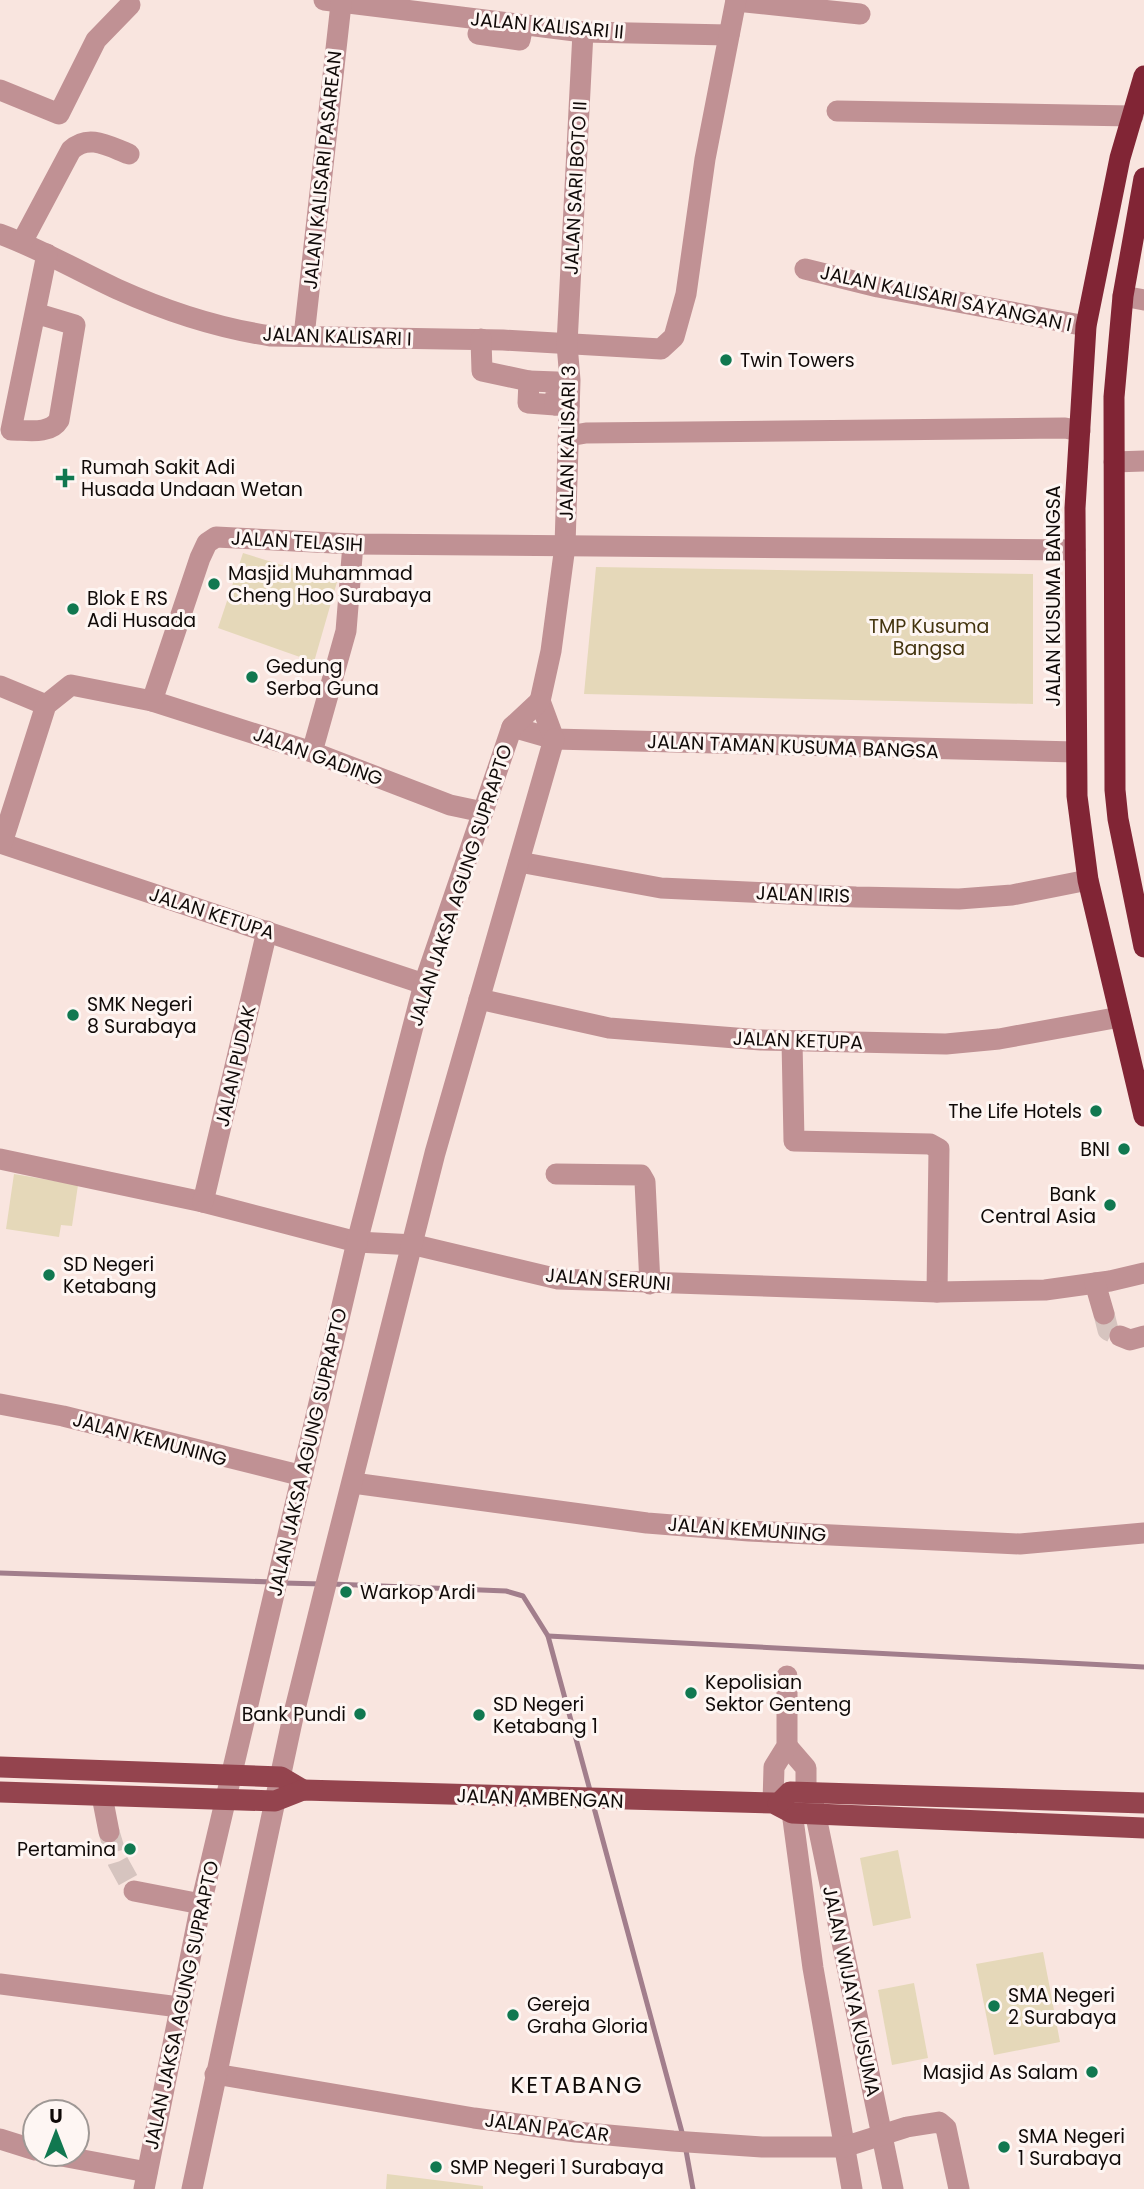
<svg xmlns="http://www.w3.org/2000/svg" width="1144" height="2189" viewBox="0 0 1144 2189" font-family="Poppins,sans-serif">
	<rect width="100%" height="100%" fill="#f9e5df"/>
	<g fill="#e5d8b9">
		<polygon points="243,553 337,582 314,662 218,628"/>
		<polygon points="596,567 1033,574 1033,704 584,694"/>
		<polygon points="14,1174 78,1185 72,1226 61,1225 59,1237 6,1229"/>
		<polygon points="898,1850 911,1918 873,1926 860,1858"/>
		<polygon points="1043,1952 1060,2042 994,2055 976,1964"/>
		<polygon points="914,1983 928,2058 892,2065 878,1990"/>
		<polygon points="387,2174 483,2186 483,2189 386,2189"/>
	</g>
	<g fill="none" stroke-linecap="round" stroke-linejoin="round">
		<g stroke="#a27e8c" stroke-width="5">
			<polyline points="0,1573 273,1582"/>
			<polyline points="283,1583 322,1584"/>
			<polyline points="332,1584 506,1591 523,1596 548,1636 591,1794"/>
			<polyline points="548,1636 1144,1667"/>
			<polyline points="593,1804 683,2136"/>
			<polyline points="685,2145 693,2189"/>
		</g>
		<g stroke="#d6c4bf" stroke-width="21" stroke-dasharray="21 10" stroke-linecap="butt">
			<polyline points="1104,1314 1108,1330 1120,1336"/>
			<polyline points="109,1832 118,1862 134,1891"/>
		</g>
		<g stroke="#c09194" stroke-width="21">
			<polyline points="324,0 583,32 729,35"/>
			<polyline points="736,1 860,14"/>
			<polyline points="478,34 520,40 523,25"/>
			<polyline points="0,90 59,114 96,40 130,5"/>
			<polyline points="837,111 1133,116"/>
			<path d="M0,234C41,249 78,271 117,289C168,312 217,328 271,336L503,340L661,349L674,337L686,294L705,159L736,0"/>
			<path d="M22,242L71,150C89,133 110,147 129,154"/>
			<polyline points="805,269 878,287 1086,326"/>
			<polyline points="1123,296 1144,300"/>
			<path d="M35,313L75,325L59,420C50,435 27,430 11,430L47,254"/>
			<polyline points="304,336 341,4"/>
			<polyline points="481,339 482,371 529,381 528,403 569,406"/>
			<polyline points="529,381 557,382 555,405"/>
			<polyline points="569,436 586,433 1065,428 1080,431"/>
			<polyline points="1114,462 1144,461"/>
			<polyline points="0,686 46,705"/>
			<polyline points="152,701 312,752 450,805 483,812"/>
			<polyline points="512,727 554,739 1075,752"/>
			<polyline points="554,739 540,701 551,651 565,546 570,380 567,344 583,32"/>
			<polyline points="312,752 346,631 353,544"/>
			<polyline points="0,843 424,984"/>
			<polyline points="2,843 46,705 71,685 152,701 200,558 207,543 216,537 353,544 1075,550"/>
			<polyline points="519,862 661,888 856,897 959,899 1012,895 1088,880"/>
			<polyline points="479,999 609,1028 761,1040 946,1044 999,1039 1120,1017"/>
			<polyline points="792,1041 794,1141 930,1144 939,1149 937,1292"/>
			<polyline points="0,1159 203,1202 357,1242 415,1245 558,1279 937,1292 1045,1290 1110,1281 1144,1273"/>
			<polyline points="556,1174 641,1175 645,1182 650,1284"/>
			<polyline points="203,1202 267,931"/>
			<polyline points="1095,1283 1104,1314"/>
			<polyline points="1120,1336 1130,1340 1144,1336"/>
			<polyline points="0,1404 63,1416 299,1475"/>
			<polyline points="353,1483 647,1523 749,1531 1020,1544 1144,1533"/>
			<polyline points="787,1746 806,1768 806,1793"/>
			<polyline points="102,1796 109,1832"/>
			<polyline points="790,1797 813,1968 852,2189"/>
			<polyline points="812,1797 893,2189"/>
			<polyline points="773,1803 774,1767 787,1746 787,1676"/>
			<polyline points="134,1891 201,1904"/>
			<polyline points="0,1984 179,2007"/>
			<polyline points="215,2074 474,2118 576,2132 673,2141 762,2147 844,2147 907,2127 939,2122 946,2128 959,2189"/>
			<polyline points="0,2139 35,2150"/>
			<polyline points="51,2154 147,2172"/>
			<polyline points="144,2189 201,1904 357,1242 424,984 512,727 540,701"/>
			<polyline points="192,2189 293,1717 327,1580 435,1153 554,739"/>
		</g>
		<g stroke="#94444e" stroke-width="21">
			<polyline points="0,1767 281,1777 303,1790"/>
			<polyline points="0,1792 275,1801 303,1790 773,1803 792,1813 1144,1828"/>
			<polyline points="778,1804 790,1792 1144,1803"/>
		</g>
		<g stroke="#812535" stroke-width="21">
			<polyline points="1144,76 1120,158 1086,326 1075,508 1077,796 1088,880 1144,1116"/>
			<polyline points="1144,178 1123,296 1114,397 1115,790 1118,819 1144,947"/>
		</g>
	</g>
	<g fill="#117850" stroke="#fef6f3" stroke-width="2.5">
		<circle cx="726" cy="360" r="7"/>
		<path d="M61.5 467.5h7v7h7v7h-7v7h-7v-7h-7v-7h7z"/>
		<circle cx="214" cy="584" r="7"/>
		<circle cx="73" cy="609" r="7"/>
		<circle cx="252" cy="677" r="7"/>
		<circle cx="73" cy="1015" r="7"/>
		<circle cx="1096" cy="1111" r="7"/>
		<circle cx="1124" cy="1149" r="7"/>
		<circle cx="1110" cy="1205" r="7"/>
		<circle cx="49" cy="1275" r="7"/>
		<circle cx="346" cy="1592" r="7"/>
		<circle cx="691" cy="1693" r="7"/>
		<circle cx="360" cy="1714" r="7"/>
		<circle cx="479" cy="1715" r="7"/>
		<circle cx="130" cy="1849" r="7"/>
		<circle cx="994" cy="2006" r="7"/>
		<circle cx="513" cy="2015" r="7"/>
		<circle cx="1092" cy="2072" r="7"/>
		<circle cx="1004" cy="2147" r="7"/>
		<circle cx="436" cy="2167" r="7"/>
	</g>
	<g text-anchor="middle" stroke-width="6" stroke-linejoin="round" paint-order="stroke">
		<g font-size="19" fill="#100a08" stroke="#fef6f3">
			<text transform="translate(547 25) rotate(5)" y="7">JALAN KALISARI II</text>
			<text transform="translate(322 170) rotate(-84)" y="7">JALAN KALISARI PASAREAN</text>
			<text transform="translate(575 188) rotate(-87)" y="7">JALAN SARI BOTO II</text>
			<text transform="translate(946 298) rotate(12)" y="7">JALAN KALISARI SAYANGAN I</text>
			<text transform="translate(337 336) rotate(2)" y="7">JALAN KALISARI I</text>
			<text transform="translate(567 443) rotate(-89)" y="7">JALAN KALISARI 3</text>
			<text transform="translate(297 541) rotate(3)" y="7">JALAN TELASIH</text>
			<text transform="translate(1053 596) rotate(-90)" y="7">JALAN KUSUMA BANGSA</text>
			<text transform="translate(793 746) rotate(2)" y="7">JALAN TAMAN KUSUMA BANGSA</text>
			<text transform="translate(318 756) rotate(20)" y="7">JALAN GADING</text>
			<text transform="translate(460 885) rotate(-72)" y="7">JALAN JAKSA AGUNG SUPRAPTO</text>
			<text transform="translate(803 894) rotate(2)" y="7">JALAN IRIS</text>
			<text transform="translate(212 913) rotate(18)" y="7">JALAN KETUPA</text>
			<text transform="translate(798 1040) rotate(2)" y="7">JALAN KETUPA</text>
			<text transform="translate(235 1066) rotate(-77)" y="7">JALAN PUDAK</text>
			<text transform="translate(608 1279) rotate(4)" y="7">JALAN SERUNI</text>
			<text transform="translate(150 1439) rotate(15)" y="7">JALAN KEMUNING</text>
			<text transform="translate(307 1452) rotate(-77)" y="7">JALAN JAKSA AGUNG SUPRAPTO</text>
			<text transform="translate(747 1529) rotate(4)" y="7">JALAN KEMUNING</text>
			<text transform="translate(540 1798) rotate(2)" y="7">JALAN AMBENGAN</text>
			<text transform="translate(852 1991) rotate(78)" y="7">JALAN WIJAYA KUSUMA</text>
			<text transform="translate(181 2005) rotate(-78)" y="7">JALAN JAKSA AGUNG SUPRAPTO</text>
			<text transform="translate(547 2127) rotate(7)" y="7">JALAN PACAR</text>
		</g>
		<g font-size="19" fill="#100a08" stroke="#fef6f3" text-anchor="start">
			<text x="740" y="367">Twin Towers</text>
			<text x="81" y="474">Rumah Sakit Adi<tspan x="81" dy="22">Husada Undaan Wetan</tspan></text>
			<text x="228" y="580">Masjid Muhammad<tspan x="228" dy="22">Cheng Hoo Surabaya</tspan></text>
			<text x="87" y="605">Blok E RS<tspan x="87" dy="22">Adi Husada</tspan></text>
			<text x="266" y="673">Gedung<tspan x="266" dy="22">Serba Guna</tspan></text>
			<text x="87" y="1011">SMK Negeri<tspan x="87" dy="22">8 Surabaya</tspan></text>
			<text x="1082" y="1118" text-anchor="end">The Life Hotels</text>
			<text x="1110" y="1156" text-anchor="end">BNI</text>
			<text x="1096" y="1201" text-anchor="end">Bank<tspan x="1096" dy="22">Central Asia</tspan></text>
			<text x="63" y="1271">SD Negeri<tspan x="63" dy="22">Ketabang</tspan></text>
			<text x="360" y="1599">Warkop Ardi</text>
			<text x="705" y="1689">Kepolisian<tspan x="705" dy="22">Sektor Genteng</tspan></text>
			<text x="493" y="1711">SD Negeri<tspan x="493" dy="22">Ketabang 1</tspan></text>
			<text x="346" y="1721" text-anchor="end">Bank Pundi</text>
			<text x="116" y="1856" text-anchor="end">Pertamina</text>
			<text x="1008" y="2002">SMA Negeri<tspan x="1008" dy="22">2 Surabaya</tspan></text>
			<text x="527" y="2011">Gereja<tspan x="527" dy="22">Graha Gloria</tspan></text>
			<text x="1078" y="2079" text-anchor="end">Masjid As Salam</text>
			<text x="1018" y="2143">SMA Negeri<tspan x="1018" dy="22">1 Surabaya</tspan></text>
			<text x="450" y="2174">SMP Negeri 1 Surabaya</text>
		</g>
		<g font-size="19" fill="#43340e" stroke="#fef6f3">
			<text x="929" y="633">TMP Kusuma<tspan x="929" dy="22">Bangsa</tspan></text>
		</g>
		<g font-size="23" letter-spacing="2" fill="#100a08" stroke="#fef6f3">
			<text x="577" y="2093">KETABANG</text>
		</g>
	</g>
	<g transform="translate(56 2133)"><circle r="33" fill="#fef6f3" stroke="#9f9895" stroke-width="2"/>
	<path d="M0-5L12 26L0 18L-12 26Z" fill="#117850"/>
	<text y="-10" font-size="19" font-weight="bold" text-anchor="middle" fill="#100a08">U</text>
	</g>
</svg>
